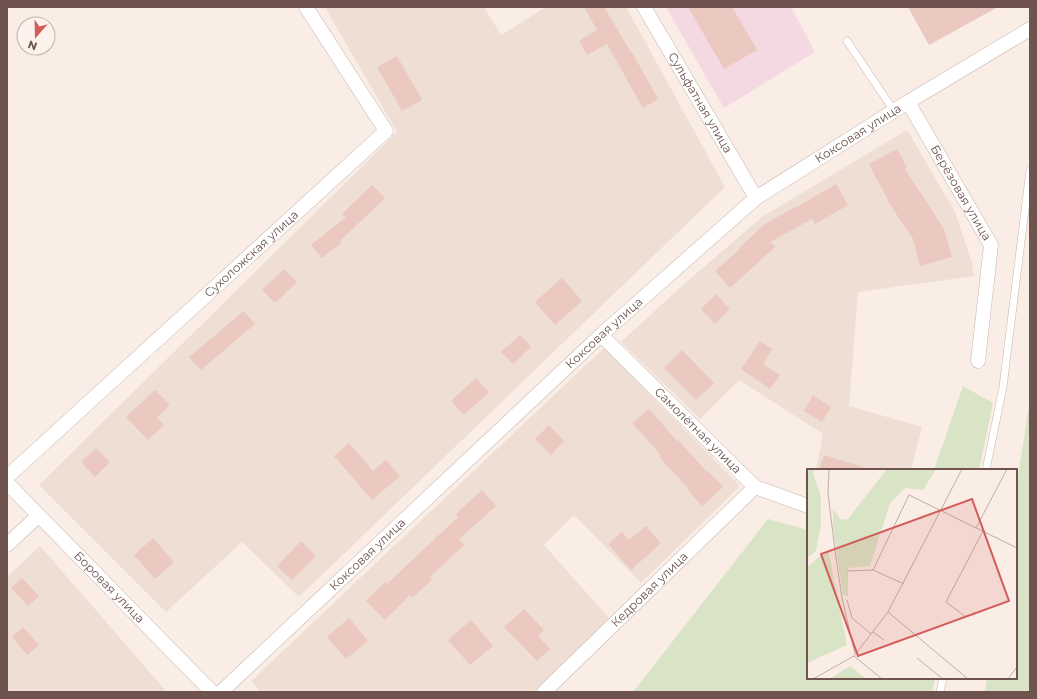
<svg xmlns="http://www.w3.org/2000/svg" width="1037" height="699" viewBox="0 0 1037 699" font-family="Montserrat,sans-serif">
	<rect width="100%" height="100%" fill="#f9ede5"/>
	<g fill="#efded4">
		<polygon points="325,7 484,7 501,35 546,7 626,7 725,187 299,597 242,542 166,612 39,485 397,132"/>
		<polygon points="907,130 955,212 972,263 974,276 858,292 849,406 922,427 911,470 816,470 823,434 739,380 700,419 621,342 683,285 762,217"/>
		<polygon points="604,348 740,486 641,583 574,515 544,545 609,618 533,692 261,692 251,681"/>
		<polygon points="40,546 167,692 7,692 7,577"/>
	</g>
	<polygon fill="#f5d9e2" points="666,7 791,7 815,52 724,108"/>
	<g fill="#d8e4c5">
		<polygon points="963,386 993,403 979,470 934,470"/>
		<polygon points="1030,399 1030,692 985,692 987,678 1016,678 1016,490"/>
		<polygon points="768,519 808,530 808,678 935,678 932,692 633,692"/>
	</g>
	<g fill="#ebc8c0">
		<polygon points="584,7 604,7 632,54 633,54 658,99 643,108 607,44 587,55 579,41 597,30"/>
		<polygon points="688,7 732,7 757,50 724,69"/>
		<polygon points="908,7 998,7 929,45"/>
		<polygon points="397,56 422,100 402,111 377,67"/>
		<polygon points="897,149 907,168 905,169 944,229 952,257 920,266 913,239 887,200 888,200 869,164"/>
		<polygon points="836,184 848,205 815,224 812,219 770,242 775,247 730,288 715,271 740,249 739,248 765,224 797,206 797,207"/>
		<polygon points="372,185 385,198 340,241 341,243 322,258 311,245 346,217 342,214"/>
		<polygon points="284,269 297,282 275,303 262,290"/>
		<polygon points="562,278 582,301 555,325 535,302"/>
		<polygon points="716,294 730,309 715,324 701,309"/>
		<polygon points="244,311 255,324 201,370 189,357"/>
		<polygon points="520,335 531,347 513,364 501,352"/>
		<polygon points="760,341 772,349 763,364 780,375 770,389 741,369"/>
		<polygon points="682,350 714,383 696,400 664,368"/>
		<polygon points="476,378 489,392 464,415 451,401"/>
		<polygon points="155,390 170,405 157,417 164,425 148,440 126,417"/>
		<polygon points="813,395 831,407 822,422 804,411"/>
		<polygon points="649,409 677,441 678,440 707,472 708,471 723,487 702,506 688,490 689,489 659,457 661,455 632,423"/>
		<polygon points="549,425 564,441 551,455 535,439"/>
		<polygon points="349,443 373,471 386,460 400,476 372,500 334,456"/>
		<polygon points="96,448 110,462 95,477 81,462"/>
		<polygon points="824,455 863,467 863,470 819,470"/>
		<polygon points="482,490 496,506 459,539 464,545 430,577 432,580 412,598 410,595 385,620 366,601 385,582 387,584 458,517 456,514"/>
		<polygon points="646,526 661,543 631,570 608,544 622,532 629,540"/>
		<polygon points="153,538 174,562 155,579 134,555"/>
		<polygon points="301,541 316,556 292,580 277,566"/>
		<polygon points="22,578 39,596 28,606 11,588"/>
		<polygon points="524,609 544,630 538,636 550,649 537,661 504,627"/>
		<polygon points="349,618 368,641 346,659 327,637"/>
		<polygon points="471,620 493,646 470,665 448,640"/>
		<polygon points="23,627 39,645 27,655 12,637"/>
	</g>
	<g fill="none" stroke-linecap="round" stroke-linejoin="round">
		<defs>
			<g id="lane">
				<polyline points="847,41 894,111"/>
				<polyline points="986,470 1003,387 1030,170"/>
				<polyline points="940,692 943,678"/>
			</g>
			<g id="street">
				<path id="s1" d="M644,7L756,198"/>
				<path id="s2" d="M908,102L991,245L978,361"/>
				<path id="s3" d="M601,335L755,487L808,506"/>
				<path id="s4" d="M7,477L386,131L306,7"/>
				<path id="s5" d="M7,483L212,692"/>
				<polyline points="7,545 38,516"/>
				<path id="s6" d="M221,692L601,335L756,198L908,102L1030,29"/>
				<path id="s7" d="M544,692L755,487"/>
			</g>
		</defs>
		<use href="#lane" stroke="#c8b4ad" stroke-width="8"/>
		<use href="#street" stroke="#c8b4ad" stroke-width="15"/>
		<use href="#lane" stroke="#fff" stroke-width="7"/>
		<use href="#street" stroke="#fff" stroke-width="14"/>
	</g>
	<g text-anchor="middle" stroke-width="3" stroke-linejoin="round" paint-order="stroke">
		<g font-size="12" fill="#6e534e" stroke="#fcf2eb">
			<text dy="4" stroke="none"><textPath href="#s1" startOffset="111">Сульфатная улица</textPath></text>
			<text dy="4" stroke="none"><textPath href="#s6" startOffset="849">Коксовая улица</textPath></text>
			<text dy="4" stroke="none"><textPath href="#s2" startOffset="105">Берёзовая улица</textPath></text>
			<text dy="4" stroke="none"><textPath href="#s4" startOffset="331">Сухоложская улица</textPath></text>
			<text dy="4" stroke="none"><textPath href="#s6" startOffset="525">Коксовая улица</textPath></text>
			<text dy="4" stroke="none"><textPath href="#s3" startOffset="136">Самолётная улица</textPath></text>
			<text dy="4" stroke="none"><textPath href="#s6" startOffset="201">Коксовая улица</textPath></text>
			<text dy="4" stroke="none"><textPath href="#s5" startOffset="146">Боровая улица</textPath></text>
			<text dy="4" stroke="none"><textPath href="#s7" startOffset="147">Кедровая улица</textPath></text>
		</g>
	</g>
	<g transform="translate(807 469)">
		<rect width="210" height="210" fill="#f9ede5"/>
		<path d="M0,0H7L6,5L14,28V54L9,82L0,89ZM80,0H129L116,21L98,19L83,34L63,97L41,99V127L36,126L26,59V40L34,51L41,50ZM21,81L40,176L0,194V98ZM43,197L59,210H23Z" fill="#d8e4c5"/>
		<path fill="none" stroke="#c1afa9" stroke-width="1" d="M22,0L21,24L28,82L35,129L48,185M169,59L200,0M66,101L102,26L210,79M40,102L66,101L97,115M40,131L45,149L64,165M81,143L161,210M159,148L139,133L176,62M66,163L77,171M47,187L75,210M110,189L136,210M6,210L47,187L81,143L155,0M201,210L210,198"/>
		<path fill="#d35c5a" fill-opacity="0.15" stroke="#d35c5a" stroke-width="2" d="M165,30L202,132L51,187L14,85Z"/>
		<rect width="210" height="210" fill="none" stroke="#6e534e" stroke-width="2"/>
	</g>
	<rect width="1037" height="699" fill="none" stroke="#6e534e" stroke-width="16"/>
	<g transform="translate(36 36) rotate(200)"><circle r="19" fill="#fcf2eb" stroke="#c3b2ac"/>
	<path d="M0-3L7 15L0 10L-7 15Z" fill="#d35c5a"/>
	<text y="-6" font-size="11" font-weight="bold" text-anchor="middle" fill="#6e534e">N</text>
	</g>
</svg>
